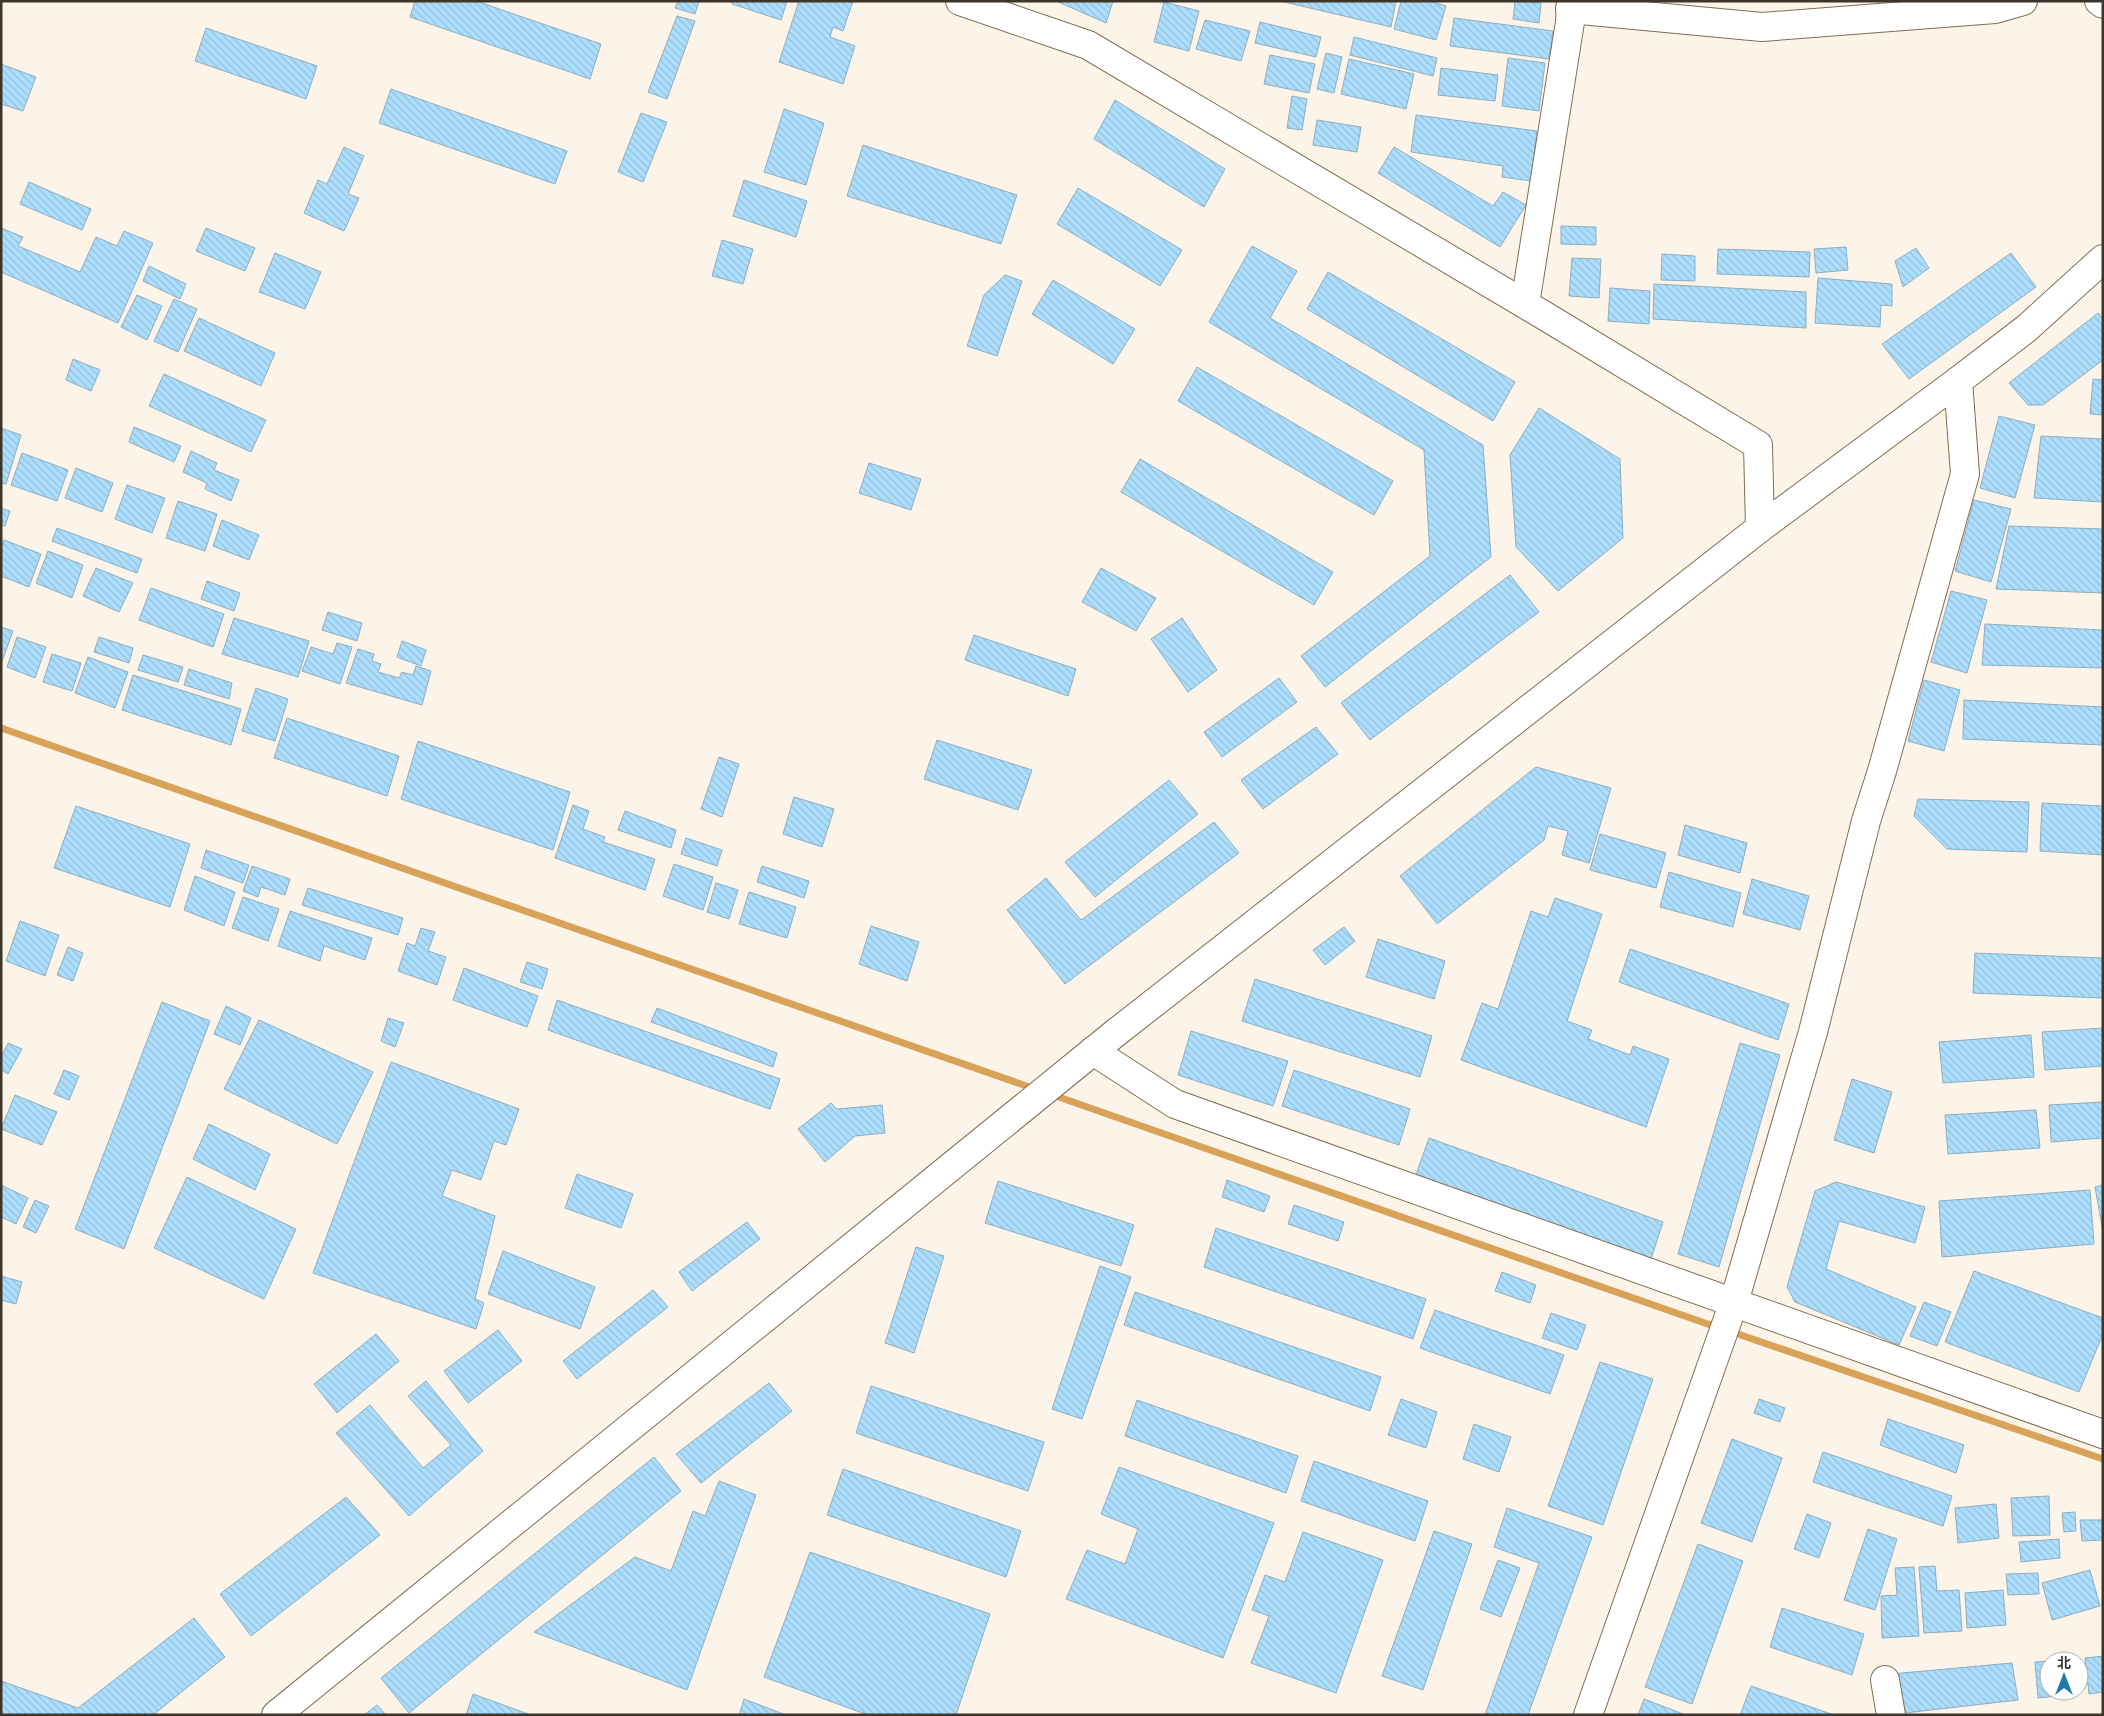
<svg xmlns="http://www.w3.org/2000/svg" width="2104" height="1716" viewBox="0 0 2104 1716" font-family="Quicksand,'Noto Sans SC',sans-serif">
	<defs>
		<pattern id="building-back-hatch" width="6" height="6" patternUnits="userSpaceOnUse" patternTransform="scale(1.25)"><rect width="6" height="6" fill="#acdefd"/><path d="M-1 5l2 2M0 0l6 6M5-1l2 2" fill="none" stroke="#95bfd9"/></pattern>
	</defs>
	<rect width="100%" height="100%" fill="#fdf4e9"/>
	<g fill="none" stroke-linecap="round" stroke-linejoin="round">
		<g stroke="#d8a359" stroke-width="7">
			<polyline points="1,728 1035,1089"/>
			<polyline points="1050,1094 1719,1328"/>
			<polyline points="1729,1331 2103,1459"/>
		</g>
	</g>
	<g fill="url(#building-back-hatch)" stroke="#8dadc1">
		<polygon points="415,1 476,1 601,44 590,79 410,17"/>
		<polygon points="678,1 699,1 695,14 675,8"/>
		<polygon points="732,1 787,1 781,20 732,4"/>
		<polygon points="799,1 853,1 843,31 833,27 830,37 855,46 843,84 779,62"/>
		<polygon points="1056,1 1113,1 1106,23"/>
		<polygon points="1280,1 1396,1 1391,27"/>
		<polygon points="1401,1 1429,1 1446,6 1436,40 1394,29"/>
		<polygon points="1515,1 1541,3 1539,23 1513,19"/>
		<polygon points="1164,2 1199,11 1189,51 1154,42"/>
		<polygon points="677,16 695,21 667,99 648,92"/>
		<polygon points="1454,18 1553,31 1549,59 1450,46"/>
		<polygon points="1205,20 1250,31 1241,61 1196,49"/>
		<polygon points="1260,22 1321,37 1316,57 1255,43"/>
		<polygon points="206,28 317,66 306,99 195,61"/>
		<polygon points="1354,37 1437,58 1433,76 1350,55"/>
		<polygon points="1326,53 1342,57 1334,93 1317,89"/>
		<polygon points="1270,55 1315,64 1309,93 1264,84"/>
		<polygon points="1508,58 1545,63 1539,111 1502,106"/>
		<polygon points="1349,59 1414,74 1406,109 1341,94"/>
		<polygon points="1,64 36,77 23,111 1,104"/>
		<polygon points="1441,68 1498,75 1495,101 1438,95"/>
		<polygon points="391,89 567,151 555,184 379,123"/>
		<polygon points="1292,96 1307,99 1302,130 1287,128"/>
		<polygon points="1115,100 1225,169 1204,207 1094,139"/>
		<polygon points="784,109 824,123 806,185 764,172"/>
		<polygon points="641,113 667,122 643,182 618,172"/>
		<polygon points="1416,115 1537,131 1531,181 1502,177 1503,166 1411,152"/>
		<polygon points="1317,120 1361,127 1357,152 1313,145"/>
		<polygon points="863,145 1017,195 1001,244 847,196"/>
		<polygon points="344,147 364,156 348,194 359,198 344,231 304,213 318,180 327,184"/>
		<polygon points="1394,147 1493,206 1503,192 1526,205 1500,247 1378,173"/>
		<polygon points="744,180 807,201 796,237 733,216"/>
		<polygon points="29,182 91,209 82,230 20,204"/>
		<polygon points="1078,188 1182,250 1160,286 1057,224"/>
		<polygon points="1561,226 1596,227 1596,245 1561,244"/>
		<polygon points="1,228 23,237 18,246 80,272 96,237 117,246 124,231 153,243 118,323 1,272"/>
		<polygon points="206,228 255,248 245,271 196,251"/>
		<polygon points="722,240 753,249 743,284 712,276"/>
		<polygon points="1252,246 1297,271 1270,318 1483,445 1491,557 1325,687 1301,656 1430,556 1424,450 1209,322"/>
		<polygon points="1846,247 1848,270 1816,273 1814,249"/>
		<polygon points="1916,248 1929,268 1903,287 1895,261"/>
		<polygon points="1718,249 1810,252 1809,277 1717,274"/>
		<polygon points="275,253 321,272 305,309 259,292"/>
		<polygon points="2011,253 2036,287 1909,379 1882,344"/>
		<polygon points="1662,254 1695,256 1695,281 1661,280"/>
		<polygon points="1572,258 1601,259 1599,298 1569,296"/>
		<polygon points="149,266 186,284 180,299 143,281"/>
		<polygon points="1328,272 1515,382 1493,421 1307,309"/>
		<polygon points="1005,275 1022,281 997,356 967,346 984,295"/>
		<polygon points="1818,278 1892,284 1892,306 1881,305 1880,327 1815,323"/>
		<polygon points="1053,280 1135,329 1113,364 1032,314"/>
		<polygon points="1654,284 1806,292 1806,328 1653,319"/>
		<polygon points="1610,288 1650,291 1649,324 1608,321"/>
		<polygon points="137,295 162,306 147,340 121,327"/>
		<polygon points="174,299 197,309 178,352 154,341"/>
		<polygon points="2098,313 2103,319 2103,360 2043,405 2028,405 2009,383"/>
		<polygon points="199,318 275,353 261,386 184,351"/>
		<polygon points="73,359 100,370 91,391 66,380"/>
		<polygon points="1197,367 1393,481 1374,515 1178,401"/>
		<polygon points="164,374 266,420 251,452 149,406"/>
		<polygon points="2093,379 2103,380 2103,415 2090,414"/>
		<polygon points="1539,408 1620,459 1623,538 1558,591 1516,547 1510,455"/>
		<polygon points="1999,416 2035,425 2015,498 1980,488"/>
		<polygon points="134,427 181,446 174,462 129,442"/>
		<polygon points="1,428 21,435 6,484 1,483"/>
		<polygon points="2041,436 2103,439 2103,502 2034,498"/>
		<polygon points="191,451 217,463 214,470 239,480 231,501 205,489 207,483 183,472"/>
		<polygon points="22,453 68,470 57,501 11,485"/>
		<polygon points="1140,459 1333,572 1314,605 1121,492"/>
		<polygon points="869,463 921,479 911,510 859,493"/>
		<polygon points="76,468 113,483 102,512 65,498"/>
		<polygon points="127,485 165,498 152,533 115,519"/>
		<polygon points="1974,500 2011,509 1991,582 1955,571"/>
		<polygon points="178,501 217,514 205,551 166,538"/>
		<polygon points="1,508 10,511 5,526 1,525"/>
		<polygon points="222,520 259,535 249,560 213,546"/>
		<polygon points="2009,526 2103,529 2103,593 1996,589"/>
		<polygon points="57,528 142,559 137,573 52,541"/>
		<polygon points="4,540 41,554 29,587 1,576 1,547"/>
		<polygon points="48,551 83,565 72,598 36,583"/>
		<polygon points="96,568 133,583 119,612 83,596"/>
		<polygon points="1101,568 1156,598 1136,631 1082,602"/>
		<polygon points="1510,575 1539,612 1370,740 1341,703"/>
		<polygon points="207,581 240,593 234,611 201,599"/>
		<polygon points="151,588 224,614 213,647 139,620"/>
		<polygon points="1951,591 1987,600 1967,673 1931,662"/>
		<polygon points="328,612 362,623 357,641 322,630"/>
		<polygon points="234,618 309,641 298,677 222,654"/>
		<polygon points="1182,618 1217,670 1188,692 1151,639"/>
		<polygon points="1985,624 2103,630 2103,668 1982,665"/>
		<polygon points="1,627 13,631 1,664"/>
		<polygon points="974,635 1076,669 1068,696 965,660"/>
		<polygon points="17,637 46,647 35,678 7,667"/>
		<polygon points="99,637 133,648 129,663 94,652"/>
		<polygon points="402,641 426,650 421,666 397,657"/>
		<polygon points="337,643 352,647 340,684 302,671 311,647 333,654"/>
		<polygon points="358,649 374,654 372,661 381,664 378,672 399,678 402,672 413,675 416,666 431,671 422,705 346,683"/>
		<polygon points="52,654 81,663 72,691 43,682"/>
		<polygon points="143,655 183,667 178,682 138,670"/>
		<polygon points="88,657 128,672 115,708 75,693"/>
		<polygon points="189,669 232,683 229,699 184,685"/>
		<polygon points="133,675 241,709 231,745 122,710"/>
		<polygon points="1279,678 1297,702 1222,757 1204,732"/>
		<polygon points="1924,680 1960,690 1944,751 1908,741"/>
		<polygon points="256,688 288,699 275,741 242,731"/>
		<polygon points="1964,700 2103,707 2103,745 1963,739"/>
		<polygon points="287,718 399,756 387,796 274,758"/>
		<polygon points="1316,727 1338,754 1263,809 1241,780"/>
		<polygon points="937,740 1032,770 1018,810 924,779"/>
		<polygon points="418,741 570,792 553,850 401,799"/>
		<polygon points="719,757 739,764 722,817 701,809"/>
		<polygon points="1536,767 1611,788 1589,863 1562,855 1568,831 1548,826 1544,840 1437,924 1400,876"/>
		<polygon points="1169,780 1198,814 1095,897 1065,862"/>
		<polygon points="794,797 834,809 822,847 783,834"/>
		<polygon points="1918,799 2029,802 2027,852 1947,849 1914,816"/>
		<polygon points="2042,803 2103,806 2103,855 2040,851"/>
		<polygon points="573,805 589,811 583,829 605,837 603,842 655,859 645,890 555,858"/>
		<polygon points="76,806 190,844 170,907 54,868"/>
		<polygon points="625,811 676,830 671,848 618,830"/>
		<polygon points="1214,822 1239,853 1065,984 1007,910 1046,878 1081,920"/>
		<polygon points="1685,825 1747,843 1740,873 1678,855"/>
		<polygon points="1600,834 1666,853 1656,888 1590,870"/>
		<polygon points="686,838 722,850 717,866 681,854"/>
		<polygon points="206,850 249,865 243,883 201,868"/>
		<polygon points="674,864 713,877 703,910 663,896"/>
		<polygon points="252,866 290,879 285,895 261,887 258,897 243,891"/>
		<polygon points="762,866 809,881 804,898 757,882"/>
		<polygon points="1669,872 1741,893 1733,927 1660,907"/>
		<polygon points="195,876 235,892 224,926 184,910"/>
		<polygon points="1752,879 1809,896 1800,930 1743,914"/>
		<polygon points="716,883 738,890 729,919 707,912"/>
		<polygon points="308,888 403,918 398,935 302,905"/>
		<polygon points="749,892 796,907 787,938 739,924"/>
		<polygon points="243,897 279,909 268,941 232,928"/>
		<polygon points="1555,898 1602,914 1567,1021 1592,1030 1588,1039 1630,1055 1633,1046 1669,1059 1646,1127 1461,1060 1482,1003 1498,1009 1531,911 1548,917"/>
		<polygon points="290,911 372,938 365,960 324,946 320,961 278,946"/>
		<polygon points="20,921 59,935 45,976 6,961"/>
		<polygon points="871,926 919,942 907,981 859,964"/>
		<polygon points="1344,927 1355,941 1325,965 1313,950"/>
		<polygon points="421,928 435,932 428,951 446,957 437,985 398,971 407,943 415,946"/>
		<polygon points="1378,939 1445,961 1434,999 1366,977"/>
		<polygon points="68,947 83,953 73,981 57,975"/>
		<polygon points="1630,949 1789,1004 1778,1040 1619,982"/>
		<polygon points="1975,953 2103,958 2103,998 1973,993"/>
		<polygon points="527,962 548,969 542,989 520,982"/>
		<polygon points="464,968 538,996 527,1027 453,1000"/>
		<polygon points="1255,979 1432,1036 1420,1077 1242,1021"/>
		<polygon points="557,1000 780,1079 770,1109 548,1030"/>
		<polygon points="162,1002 210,1021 124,1249 75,1229"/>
		<polygon points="226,1006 251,1018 240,1045 214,1034"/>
		<polygon points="657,1008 777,1053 773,1067 651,1022"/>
		<polygon points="388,1018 404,1023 395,1047 381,1041"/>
		<polygon points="259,1020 373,1072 337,1144 224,1089"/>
		<polygon points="2103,1028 2103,1066 2045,1070 2042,1032"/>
		<polygon points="1191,1031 1288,1061 1273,1106 1178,1075"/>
		<polygon points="2031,1035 2034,1077 1943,1083 1939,1042"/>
		<polygon points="8,1043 22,1049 8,1074 1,1070 1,1057"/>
		<polygon points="1740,1043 1780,1055 1719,1267 1678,1254"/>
		<polygon points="391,1062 519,1109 506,1145 494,1141 481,1180 452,1170 442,1196 495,1216 475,1299 484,1303 476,1329 313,1273"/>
		<polygon points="64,1070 79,1076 69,1100 54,1094"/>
		<polygon points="1294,1070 1410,1109 1399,1145 1282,1106"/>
		<polygon points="1852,1079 1892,1092 1874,1153 1834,1140"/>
		<polygon points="15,1095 57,1112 42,1145 1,1129"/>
		<polygon points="2103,1102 2103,1138 2051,1142 2049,1105"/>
		<polygon points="831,1103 837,1109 882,1105 885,1133 855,1136 825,1162 798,1129"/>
		<polygon points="2036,1110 2040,1148 1948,1154 1945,1115"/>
		<polygon points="209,1124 270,1154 255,1190 193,1159"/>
		<polygon points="1429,1138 1663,1222 1649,1265 1414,1180"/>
		<polygon points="577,1174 633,1194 621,1228 565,1208"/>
		<polygon points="187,1177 296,1229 264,1299 154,1248"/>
		<polygon points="1227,1180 1270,1196 1264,1212 1222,1197"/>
		<polygon points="998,1181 1134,1225 1121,1266 985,1223"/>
		<polygon points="1836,1182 1925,1207 1915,1243 1839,1221 1826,1269 1916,1307 1899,1345 1795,1302 1787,1287 1815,1191"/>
		<polygon points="1,1185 28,1198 16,1224 1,1217"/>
		<polygon points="2103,1185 2103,1232 2095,1187"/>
		<polygon points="2090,1190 2094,1244 1942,1257 1939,1201"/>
		<polygon points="35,1200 49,1206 36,1233 23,1227"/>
		<polygon points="1294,1205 1344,1222 1338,1241 1288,1224"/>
		<polygon points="747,1222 760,1239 692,1291 679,1272"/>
		<polygon points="1216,1228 1426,1299 1413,1339 1204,1267"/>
		<polygon points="916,1247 944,1256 914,1353 885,1343"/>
		<polygon points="503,1251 595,1287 580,1329 488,1294"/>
		<polygon points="1100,1266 1131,1277 1082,1419 1052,1409"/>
		<polygon points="1974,1271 2103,1318 2103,1334 2079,1392 1945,1342"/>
		<polygon points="1502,1272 1536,1285 1530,1303 1495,1291"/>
		<polygon points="1,1276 22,1282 16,1304 1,1300"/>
		<polygon points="653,1290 668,1307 577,1379 563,1361"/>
		<polygon points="1135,1292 1381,1377 1370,1411 1124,1325"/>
		<polygon points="1924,1302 1951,1312 1937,1346 1910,1336"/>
		<polygon points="1435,1310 1564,1355 1550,1394 1420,1348"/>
		<polygon points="1551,1313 1586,1325 1577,1350 1542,1338"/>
		<polygon points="498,1330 522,1361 468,1403 444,1371"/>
		<polygon points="376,1334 399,1361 337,1413 314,1384"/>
		<polygon points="1600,1362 1653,1379 1603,1525 1548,1506"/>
		<polygon points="426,1381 483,1451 409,1516 336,1433 370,1405 423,1468 451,1445 408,1396"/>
		<polygon points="769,1383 792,1411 701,1483 676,1454"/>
		<polygon points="871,1386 1044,1442 1028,1491 856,1433"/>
		<polygon points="1401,1399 1437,1412 1426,1448 1388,1435"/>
		<polygon points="1759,1399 1785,1408 1780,1422 1754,1413"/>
		<polygon points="1137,1400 1298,1456 1286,1493 1125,1436"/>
		<polygon points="1888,1419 1964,1445 1956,1473 1880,1445"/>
		<polygon points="1474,1424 1511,1437 1499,1472 1463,1459"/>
		<polygon points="1732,1439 1782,1458 1752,1542 1701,1523"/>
		<polygon points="1823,1452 1952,1496 1943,1526 1813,1482"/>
		<polygon points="654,1457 681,1491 409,1713 381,1678"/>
		<polygon points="1314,1461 1428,1501 1415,1541 1301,1501"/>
		<polygon points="1119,1467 1274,1523 1223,1658 1066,1599 1087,1550 1125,1564 1138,1529 1101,1514"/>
		<polygon points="843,1469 1021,1531 1006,1577 827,1515"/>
		<polygon points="719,1481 756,1495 687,1690 534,1632 635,1557 671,1571 693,1511 705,1516"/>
		<polygon points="2049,1496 2050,1535 2013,1536 2011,1498"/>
		<polygon points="346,1497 380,1535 251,1636 220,1594"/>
		<polygon points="1996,1504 1999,1538 1958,1543 1955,1508"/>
		<polygon points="1507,1508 1592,1537 1528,1715 1485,1715 1539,1563 1494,1547"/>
		<polygon points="2075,1512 2076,1531 2064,1532 2062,1513"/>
		<polygon points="1807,1514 1831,1523 1819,1558 1794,1549"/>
		<polygon points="2080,1520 2103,1520 2103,1540 2082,1541"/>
		<polygon points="1868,1529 1897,1539 1875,1610 1844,1600"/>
		<polygon points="1434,1531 1472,1544 1423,1690 1382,1676"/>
		<polygon points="1303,1532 1383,1560 1336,1693 1251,1663 1269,1616 1252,1610 1265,1575 1285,1582"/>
		<polygon points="2059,1539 2060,1558 2021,1562 2019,1542"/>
		<polygon points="1698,1544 1743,1561 1692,1704 1645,1687"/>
		<polygon points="810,1552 990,1614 956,1715 868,1715 764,1677"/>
		<polygon points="1498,1560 1520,1568 1501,1617 1480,1609"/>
		<polygon points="1935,1566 1937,1591 1959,1590 1962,1631 1924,1633 1919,1567"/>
		<polygon points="1914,1567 1919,1636 1882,1638 1881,1596 1897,1595 1895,1568"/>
		<polygon points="2090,1570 2100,1606 2052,1620 2042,1583"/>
		<polygon points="2038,1573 2039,1594 2008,1595 2006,1574"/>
		<polygon points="2003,1590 2006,1625 1967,1628 1965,1593"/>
		<polygon points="1782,1608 1864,1634 1852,1675 1770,1647"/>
		<polygon points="194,1618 225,1657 153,1715 1,1715 1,1681 78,1708"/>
		<polygon points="2103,1656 2103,1692 2089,1694 2085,1658"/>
		<polygon points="2076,1659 2076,1661 2049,1661 2049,1691 2079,1691 2079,1689 2079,1694 2038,1698 2035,1662"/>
		<polygon points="2012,1663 2018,1700 1896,1714 1891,1674"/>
		<polygon points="1751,1686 1834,1715 1740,1715"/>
		<polygon points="473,1694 531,1715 466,1715"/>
		<polygon points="744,1699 786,1715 739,1715"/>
		<polygon points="1644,1699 1686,1715 1638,1715"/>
		<polygon points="377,1705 386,1715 364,1715"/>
	</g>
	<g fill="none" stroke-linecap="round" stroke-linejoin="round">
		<defs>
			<g id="minor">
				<polyline points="960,1 1088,45 1545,316 1758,445 1760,528"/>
				<polyline points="2099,1 2103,4"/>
				<polyline points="1570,9 1762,27 1995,9 2023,1"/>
				<polyline points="1525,304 1570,22 1571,1"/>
				<polyline points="1093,1051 1175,1104 2103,1434"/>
				<polyline points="1885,1680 1891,1715"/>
				<polyline points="276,1715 1113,1035 1760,528 1958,381 2027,328 2103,259"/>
				<polyline points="1588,1715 1734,1302 1813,1032 1866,821 1882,771 1965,474 1958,381"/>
			</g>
		</defs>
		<use href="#minor" stroke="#816d53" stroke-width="30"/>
		<use href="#minor" stroke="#fff" stroke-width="28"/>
	</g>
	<rect width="2104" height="1716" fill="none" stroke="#3e352a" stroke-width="5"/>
	<g transform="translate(2064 1676)"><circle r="24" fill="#ffffff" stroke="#b2aeaa"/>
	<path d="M0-4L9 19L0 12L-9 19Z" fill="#1f7ba9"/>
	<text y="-8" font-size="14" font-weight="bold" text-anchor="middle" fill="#3e352a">北</text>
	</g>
</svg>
